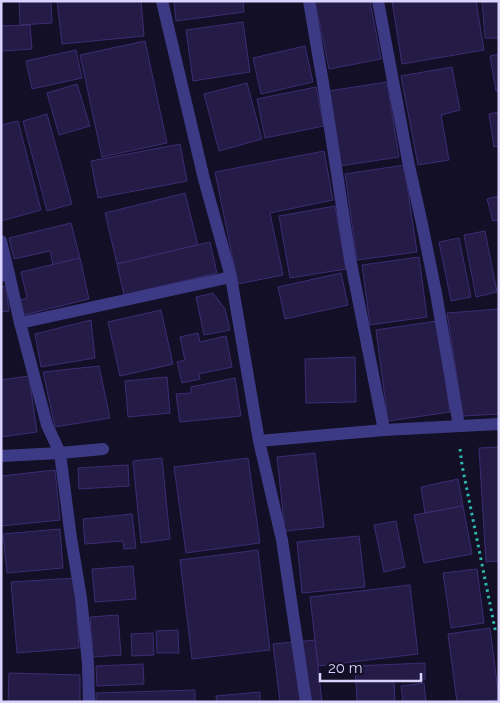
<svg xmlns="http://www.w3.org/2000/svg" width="500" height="703" viewBox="0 0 500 703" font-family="Raleway,sans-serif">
	<rect width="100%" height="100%" fill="#130f26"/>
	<g fill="#241b47" stroke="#3b2d73">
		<polygon points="19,1 51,1 52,23 20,25"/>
		<polygon points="57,1 141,1 144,36 62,44"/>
		<polygon points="174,1 243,1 244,12 176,21"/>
		<polygon points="315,1 370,1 381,59 329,69"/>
		<polygon points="392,1 476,1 484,50 402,64"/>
		<polygon points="482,1 499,1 499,38 485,38"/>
		<polygon points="243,22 250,72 193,81 186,30"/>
		<polygon points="30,25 32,49 1,51 1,26"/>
		<polygon points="145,41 167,143 102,157 80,55"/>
		<polygon points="305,46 313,82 261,94 253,58"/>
		<polygon points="76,50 82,78 32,89 26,61"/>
		<polygon points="499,54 499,90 496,91 490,56"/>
		<polygon points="452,67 460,110 441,115 449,160 418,165 401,76"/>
		<polygon points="387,82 399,157 340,166 328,91"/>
		<polygon points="247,83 262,139 219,151 204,94"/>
		<polygon points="77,84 90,126 59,135 47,93"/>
		<polygon points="316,87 324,126 265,138 257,99"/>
		<polygon points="499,112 499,146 494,147 489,114"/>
		<polygon points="47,114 72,204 47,211 23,121"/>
		<polygon points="18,121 41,210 1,221 1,125"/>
		<polygon points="180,144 187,181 98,198 91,161"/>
		<polygon points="324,151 333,200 270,213 283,275 238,284 215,172"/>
		<polygon points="404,165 417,252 357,260 345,174"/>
		<polygon points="185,193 198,245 117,264 105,213"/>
		<polygon points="499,196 499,220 493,221 487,199"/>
		<polygon points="335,206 346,269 290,278 279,216"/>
		<polygon points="71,223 80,258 53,265 50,251 14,259 9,238"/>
		<polygon points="485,231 497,292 476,297 464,235"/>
		<polygon points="459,238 471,297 451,301 439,242"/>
		<polygon points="210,242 217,273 124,295 117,264"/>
		<polygon points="419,257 427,317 370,325 362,265"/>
		<polygon points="80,258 89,299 24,315 20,300 27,298 21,272"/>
		<polygon points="341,273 348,305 285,319 278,287"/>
		<polygon points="6,286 9,311 1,312 1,287"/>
		<polygon points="213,293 225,309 230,330 204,335 196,297"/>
		<polygon points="499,309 499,414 463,416 447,313"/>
		<polygon points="161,310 173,364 120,376 108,322"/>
		<polygon points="91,320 95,358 41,367 35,334"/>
		<polygon points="437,321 450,412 388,421 376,330"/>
		<polygon points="198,333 200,342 226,336 232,367 199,374 200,379 182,383 177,362 185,360 180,337"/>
		<polygon points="355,357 356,402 306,403 305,359"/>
		<polygon points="99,366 110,418 55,427 43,372"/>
		<polygon points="29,376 37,432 1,437 1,380"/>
		<polygon points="167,377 170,413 128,417 125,381"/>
		<polygon points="235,378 241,416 180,422 176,394 191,393 191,387"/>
		<polygon points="499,447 499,561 486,562 479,448"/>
		<polygon points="315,453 324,527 285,531 277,457"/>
		<polygon points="162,458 170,539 141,543 133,461"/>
		<polygon points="248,458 260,543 186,553 174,467"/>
		<polygon points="128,465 129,486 79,489 78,468"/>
		<polygon points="55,470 60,520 1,526 1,476"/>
		<polygon points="458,479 463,506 425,513 421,487"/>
		<polygon points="463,506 472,554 424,563 414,515"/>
		<polygon points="132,514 136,548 124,549 123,541 85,544 83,519"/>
		<polygon points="396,521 405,567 384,572 374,525"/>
		<polygon points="60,529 63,568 7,573 3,534"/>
		<polygon points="359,536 365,587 302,593 297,542"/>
		<polygon points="258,550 270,650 192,659 180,560"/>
		<polygon points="133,566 136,599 95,602 92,569"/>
		<polygon points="477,569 484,623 451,628 443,573"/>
		<polygon points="75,578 79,648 17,653 11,582"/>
		<polygon points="410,585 418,654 318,666 310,597"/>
		<polygon points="118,615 121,655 93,657 90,617"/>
		<polygon points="490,628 499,699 483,702 457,702 448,634"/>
		<polygon points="178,630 179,653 157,653 156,631"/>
		<polygon points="153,633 154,655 132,656 131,634"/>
		<polygon points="315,640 322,702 280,702 273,644"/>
		<polygon points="425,663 425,680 394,681 395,702 357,702 355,666"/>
		<polygon points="143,664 144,684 97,686 96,666"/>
		<polygon points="9,673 80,675 80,702 8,702"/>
		<polygon points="424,683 426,702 403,702 401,686"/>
		<polygon points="195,690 195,702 96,702 96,693"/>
		<polygon points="260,692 260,702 217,702 216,696"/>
	</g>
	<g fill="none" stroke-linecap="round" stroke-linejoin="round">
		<polyline stroke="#2fb8b0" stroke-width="3" stroke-dasharray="2.5 4" stroke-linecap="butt" points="460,449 462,465 496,634"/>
		<g stroke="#3d3a85" stroke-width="12">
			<polyline points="309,1 323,83 350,258 384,430"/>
			<polyline points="378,1 408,161 422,224 436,293 459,426"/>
			<polyline points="1,241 9,274 1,276"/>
			<polyline points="9,274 20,323 47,425 60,453 71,538 81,598 88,663 89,702"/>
			<polyline points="20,323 231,277"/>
			<polyline points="259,441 384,430 499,424"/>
			<polyline points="1,456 60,453 103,449"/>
		</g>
		<polyline stroke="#3d3a85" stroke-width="12" points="162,1 204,179 231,277 259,441 282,540 306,702"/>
	</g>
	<rect width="500" height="703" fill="none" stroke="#d9d4ff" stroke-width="5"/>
	<path d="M320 673v8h101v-8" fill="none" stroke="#d9d4ff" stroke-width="2.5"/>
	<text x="328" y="673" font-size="15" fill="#d9d4ff" stroke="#130f26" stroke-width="4" paint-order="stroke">20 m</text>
</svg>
